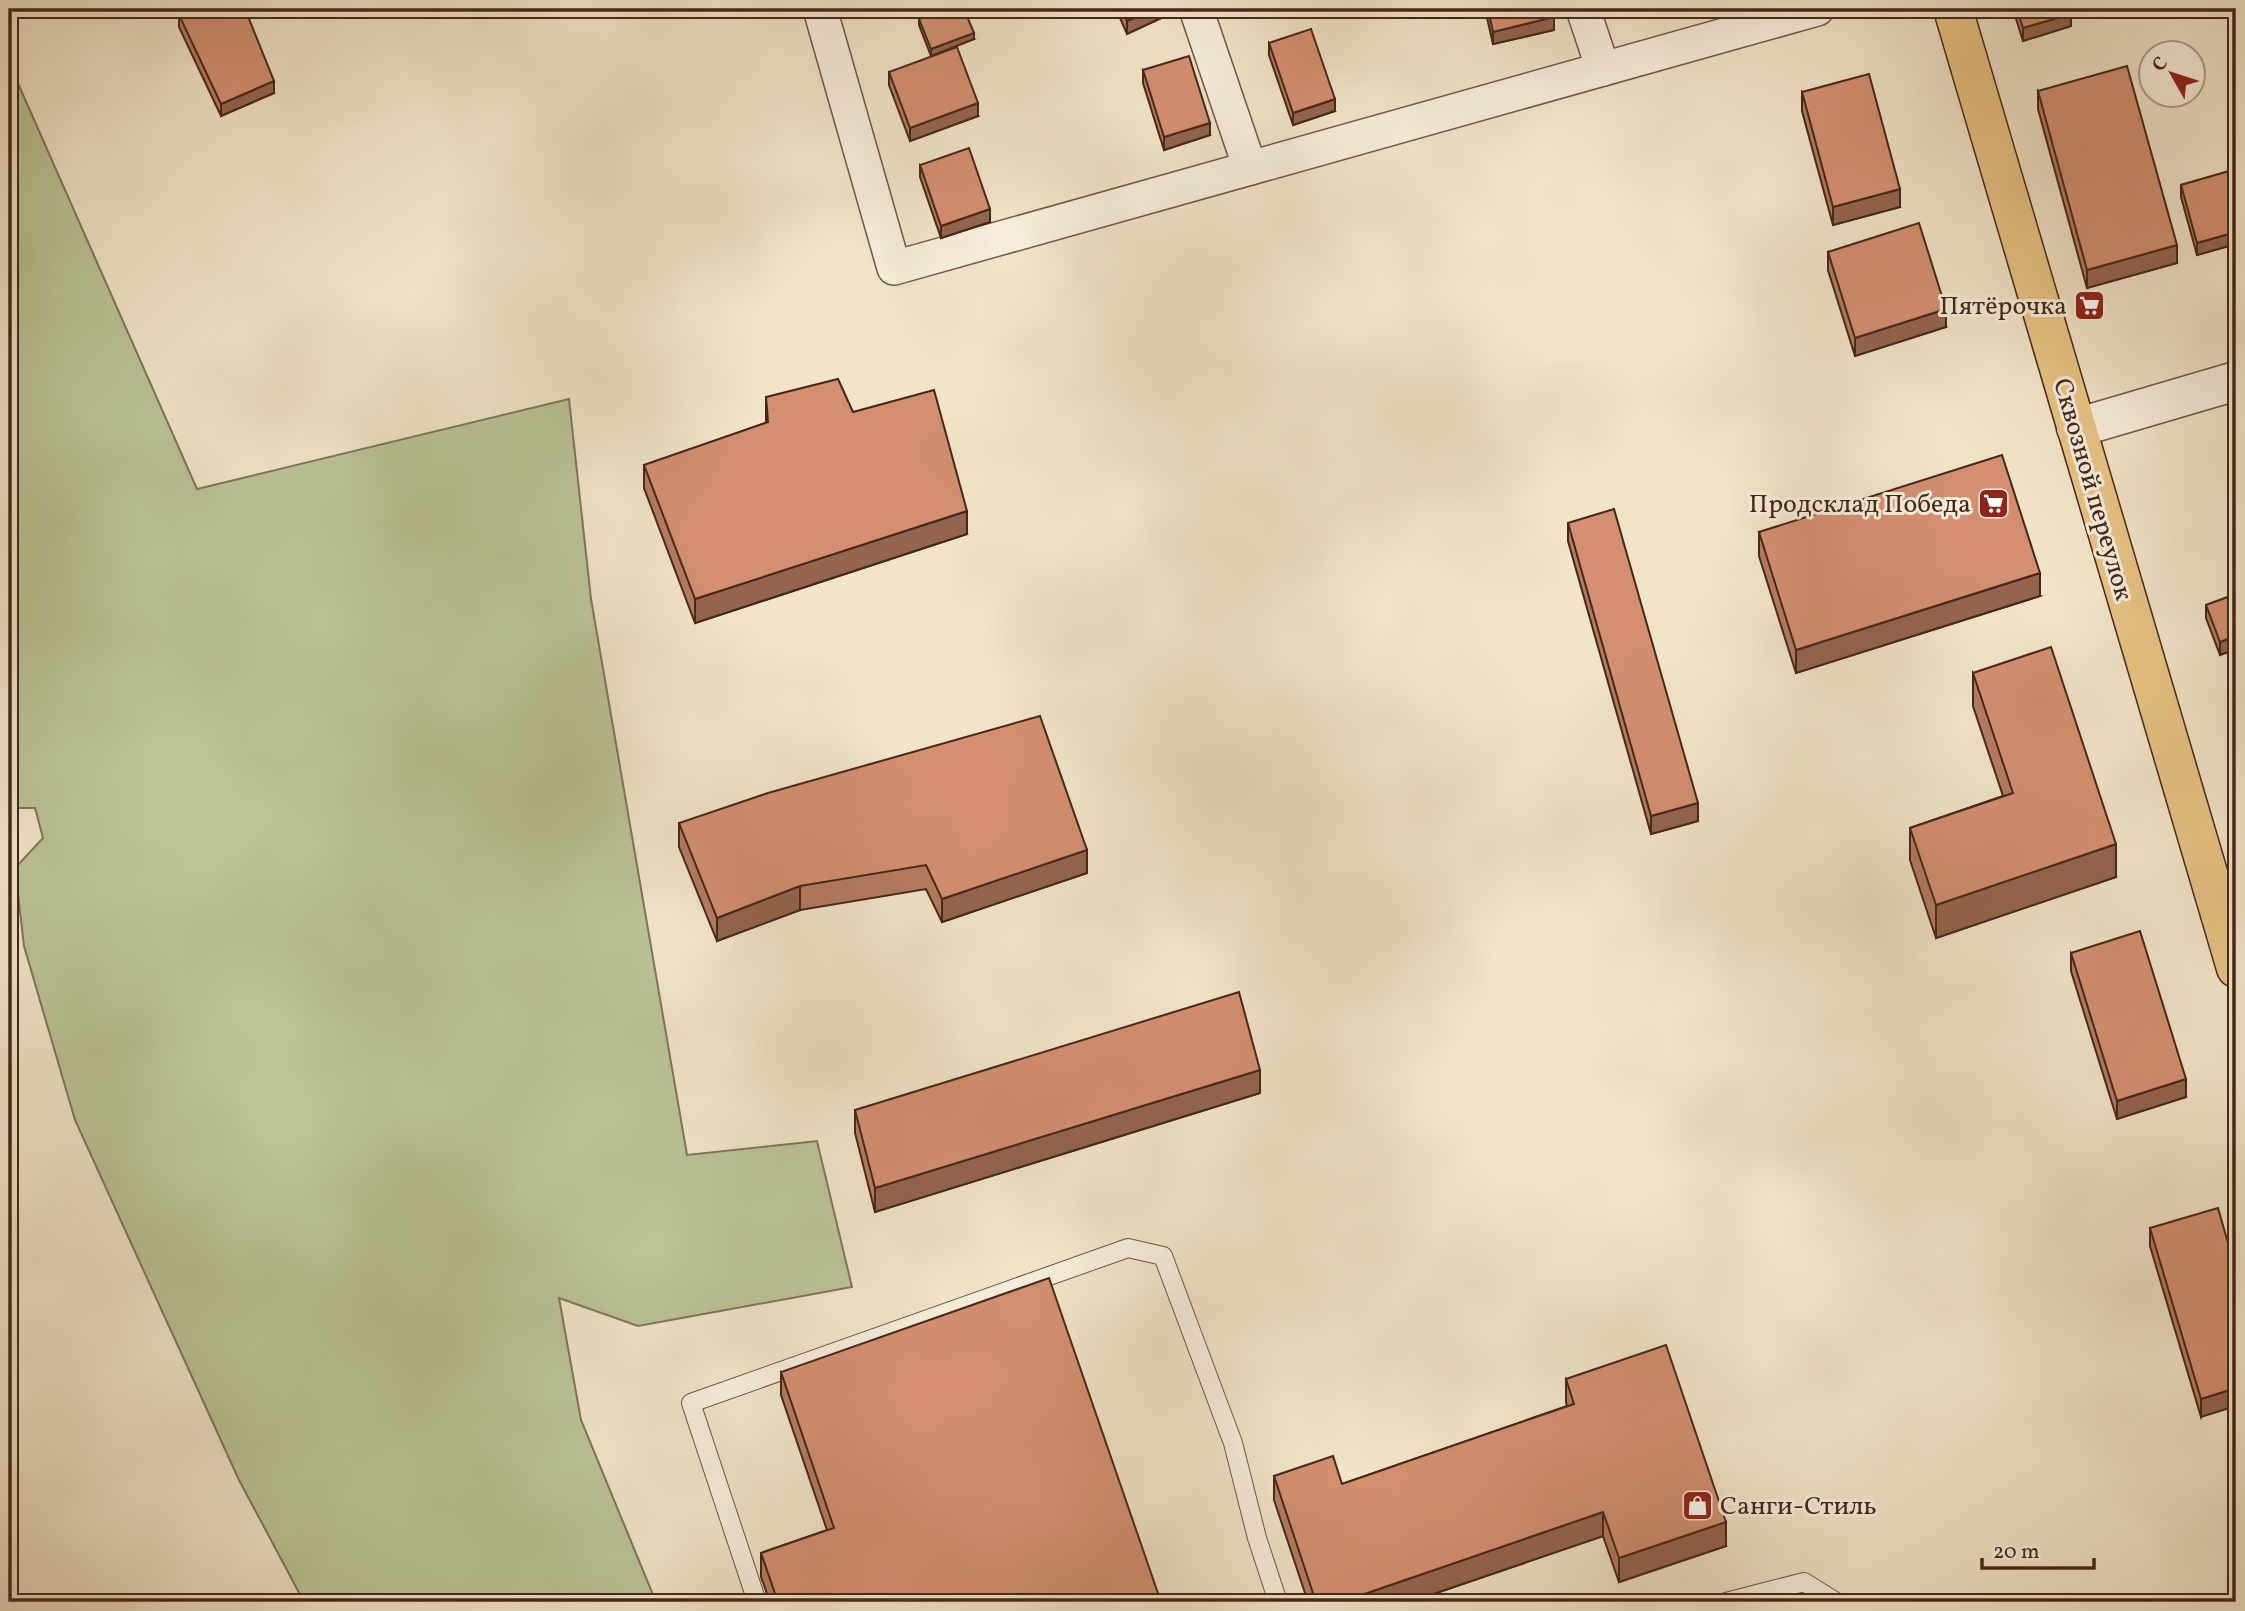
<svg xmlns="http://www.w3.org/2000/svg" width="2245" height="1611" viewBox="0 0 2245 1611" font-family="Vollkorn,serif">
	<rect width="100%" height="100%" fill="#f1e4c9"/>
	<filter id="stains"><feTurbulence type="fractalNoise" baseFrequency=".00286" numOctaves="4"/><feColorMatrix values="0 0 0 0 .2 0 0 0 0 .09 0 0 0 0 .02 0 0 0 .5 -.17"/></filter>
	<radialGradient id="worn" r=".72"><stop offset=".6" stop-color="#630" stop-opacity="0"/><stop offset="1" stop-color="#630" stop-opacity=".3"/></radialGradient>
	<polygon fill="#bac496" stroke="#807658" stroke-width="2" points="9,63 197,489 569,399 591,599 687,1155 817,1141 852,1287 638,1326 559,1298 581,1420 656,1602 304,1602 239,1480 75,1120 24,946 15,868 43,838 35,808 9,808"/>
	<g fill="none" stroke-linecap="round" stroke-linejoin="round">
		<defs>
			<g id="service">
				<polyline points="757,1602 691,1403 1128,1248 1163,1256 1233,1443 1257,1538 1278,1602"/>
				<polyline points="1726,1602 1804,1582 1836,1602"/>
			</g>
			<g id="minor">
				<polyline points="820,9 894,268 1817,9"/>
				<polyline points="1196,9 1250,168"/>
				<polyline points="1583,9 1603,69"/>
			</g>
			<polyline id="tertiary" points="2076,428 2236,381"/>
			<polyline id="primary" points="1953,9 2236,968"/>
		</defs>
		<use href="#service" stroke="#705646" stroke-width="20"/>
		<use href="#minor" stroke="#705646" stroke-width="36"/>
		<use href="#tertiary" stroke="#705646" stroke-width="41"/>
		<use href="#primary" stroke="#45271a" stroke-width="41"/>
		<use href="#service" stroke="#f6eddc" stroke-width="18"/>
		<use href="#minor" stroke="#f6eddc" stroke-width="33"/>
		<use href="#tertiary" stroke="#f6eddc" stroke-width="38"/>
		<use href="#primary" stroke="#e8c284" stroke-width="38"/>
		<polyline stroke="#45271a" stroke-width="5" stroke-dasharray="12 12" stroke-linecap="butt" points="9,1593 13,1602"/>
	</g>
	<g fill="#b57b60" stroke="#45271a" stroke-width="2">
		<polygon points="1116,9 1172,9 1172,13 1127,34"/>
		<polygon points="1485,9 1552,9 1554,30 1493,44"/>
		<polygon points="2013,9 2070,9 2071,26 2023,41"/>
		<polygon points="179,15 274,93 221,116 179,27"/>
		<polygon points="919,19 974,39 931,56 919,25"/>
		<polygon points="1269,43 1335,111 1293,125 1269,55"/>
		<polygon points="1143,70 1210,135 1164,150 1143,83"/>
		<polygon points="889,72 978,116 910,141 889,85"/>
		<polygon points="2038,91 2177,263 2087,288 2038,109"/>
		<polygon points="1802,92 1900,207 1833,225 1802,111"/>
		<polygon points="920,165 990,222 941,238 920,177"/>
		<polygon points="2236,169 2236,244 2197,255 2181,197 2181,185"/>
		<polygon points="1828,252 1946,327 1855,356 1828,270"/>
		<polygon points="766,397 853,412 967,534 695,623 644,488 644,465 766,423"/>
		<polygon points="1568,523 1698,821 1651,834 1568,541"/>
		<polygon points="1759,532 2040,596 1796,673 1759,556"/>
		<polygon points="2236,594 2236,649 2220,655 2206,618 2206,605"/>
		<polygon points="1973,673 2116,877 1936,938 1910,860 1910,828 2003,796 1973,706"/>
		<polygon points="679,823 1087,873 942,922 926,889 800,910 717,941 679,847"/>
		<polygon points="2071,953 2186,1097 2117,1119 2071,971"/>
		<polygon points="1260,1093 875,1212 855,1133 855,1110"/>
		<polygon points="2150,1228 2236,1271 2201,1417 2150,1246"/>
		<polygon points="781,1372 1161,1602 770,1602 761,1577 761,1553 827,1530 781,1395"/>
		<polygon points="1566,1379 1726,1546 1619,1582 1603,1536 1410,1602 1308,1602 1274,1500 1274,1476 1342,1484 1567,1406 1566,1402"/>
	</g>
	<g fill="#94644e" stroke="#45271a" stroke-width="2">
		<polygon points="1155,9 1172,9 1172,13 1127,34 1127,21"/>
		<polygon points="2071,14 2071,26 2023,41 2023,28"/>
		<polygon points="1554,17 1554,30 1493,44 1493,32"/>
		<polygon points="974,33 974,39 931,56 931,49"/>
		<polygon points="274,81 274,93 221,116 221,104"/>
		<polygon points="1335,99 1335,111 1293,125 1293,113"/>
		<polygon points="978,103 978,116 910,141 910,128"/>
		<polygon points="1210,123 1210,135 1164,150 1164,137"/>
		<polygon points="1900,189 1900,207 1833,225 1833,207"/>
		<polygon points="990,209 990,222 941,238 941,226"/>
		<polygon points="2236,232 2236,244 2197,255 2197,243"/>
		<polygon points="2177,245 2177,263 2087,288 2087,270"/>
		<polygon points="1946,309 1946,327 1855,356 1855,338"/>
		<polygon points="967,511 967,534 695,623 695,599"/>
		<polygon points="2040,573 2040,596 1796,673 1796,650"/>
		<polygon points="2236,636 2236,649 2220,655 2220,642"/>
		<polygon points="1698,803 1698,821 1651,834 1651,816"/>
		<polygon points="2116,844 2116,877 1936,938 1936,905"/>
		<polygon points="1087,850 1087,873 942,922 942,899"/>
		<polygon points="800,886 800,910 717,941 717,918"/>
		<polygon points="1260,1070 1260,1093 875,1212 875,1188"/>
		<polygon points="2186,1079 2186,1097 2117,1119 2117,1101"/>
		<polygon points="2236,1388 2236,1406 2201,1417 2201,1399"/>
		<polygon points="1603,1512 1603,1536 1410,1602 1341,1602"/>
		<polygon points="1726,1522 1726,1546 1619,1582 1619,1558"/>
	</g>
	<g fill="#d38f70" stroke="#45271a" stroke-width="2">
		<polygon points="192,9 245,9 274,81 221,104 179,15"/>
		<polygon points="947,9 964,9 974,33 931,49 919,19"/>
		<polygon points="1121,9 1155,9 1127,21"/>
		<polygon points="1488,9 1552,9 1554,17 1493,32"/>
		<polygon points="2017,9 2070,9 2071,14 2023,28"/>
		<polygon points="1311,29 1335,99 1293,113 1269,43"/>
		<polygon points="957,47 978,103 910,128 889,72"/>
		<polygon points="1189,56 1210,123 1164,137 1143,70"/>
		<polygon points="2127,66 2177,245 2087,270 2038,91"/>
		<polygon points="1869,74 1900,189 1833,207 1802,92"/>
		<polygon points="969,148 990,209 941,226 920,165"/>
		<polygon points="2236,169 2236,232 2197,243 2181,185"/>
		<polygon points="1919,223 1946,309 1855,338 1828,252"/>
		<polygon points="838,379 853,412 934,390 967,511 695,599 644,465 768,422 766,397"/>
		<polygon points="2002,455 2040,573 1796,650 1759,532"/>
		<polygon points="1614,509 1698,803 1651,816 1568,523"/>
		<polygon points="2236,594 2236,636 2220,642 2206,605"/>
		<polygon points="2051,647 2116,844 1936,905 1910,828 2013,793 1973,673"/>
		<polygon points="1040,716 1087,850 942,899 926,865 800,886 717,918 679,823 768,793"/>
		<polygon points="2140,931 2186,1079 2117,1101 2071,953"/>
		<polygon points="1239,992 1260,1070 875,1188 855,1110"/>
		<polygon points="2218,1208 2236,1271 2236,1388 2201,1399 2150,1228"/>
		<polygon points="1049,1278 1161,1602 778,1602 761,1553 834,1528 781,1372"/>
		<polygon points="1666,1345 1726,1522 1619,1558 1603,1512 1341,1602 1316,1602 1274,1476 1333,1456 1342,1484 1574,1404 1566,1379"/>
	</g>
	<defs>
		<symbol id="supermarket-square" viewBox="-11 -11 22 22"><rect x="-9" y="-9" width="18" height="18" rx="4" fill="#8f2418" stroke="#f6eddc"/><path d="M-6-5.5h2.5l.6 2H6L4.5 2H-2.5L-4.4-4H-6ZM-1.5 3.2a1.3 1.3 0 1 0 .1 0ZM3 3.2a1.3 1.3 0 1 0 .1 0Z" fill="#fff"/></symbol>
		<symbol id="shop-square" viewBox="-11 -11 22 22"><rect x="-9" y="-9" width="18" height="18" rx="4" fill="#8f2418" stroke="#f6eddc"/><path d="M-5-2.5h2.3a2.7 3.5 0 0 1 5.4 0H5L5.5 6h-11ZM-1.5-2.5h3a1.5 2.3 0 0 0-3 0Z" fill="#fff"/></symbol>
	</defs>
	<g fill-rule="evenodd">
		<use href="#supermarket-square" x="2072" y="288" width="35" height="35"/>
		<use href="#supermarket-square" x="1976" y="486" width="35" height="35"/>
		<use href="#shop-square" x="1680" y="1488" width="35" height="35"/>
	</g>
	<g text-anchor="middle" stroke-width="6" stroke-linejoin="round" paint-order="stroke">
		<g font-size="26" fill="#45271a" stroke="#f6eddc" text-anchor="end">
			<text x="2067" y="314">Пятёрочка</text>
			<text x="1971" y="512">Продсклад Победа</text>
			<text x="1720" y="1514" text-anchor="start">Санги-Стиль</text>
		</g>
		<g font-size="26" fill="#45271a" stroke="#f6eddc">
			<text transform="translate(2094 489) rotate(74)" y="9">Сквозной переулок</text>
		</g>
	</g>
	<rect width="2245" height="1611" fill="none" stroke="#f1e4c9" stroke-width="35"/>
	<rect x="10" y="10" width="2224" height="1590" fill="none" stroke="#45271a" stroke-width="3.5"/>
	<rect x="18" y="18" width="2210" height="1576" fill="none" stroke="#45271a" stroke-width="2"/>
	<g transform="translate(2172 74) rotate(309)"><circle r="33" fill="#f6eddc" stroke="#af9e8e" stroke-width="2"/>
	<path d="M0-5L12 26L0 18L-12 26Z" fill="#8f2418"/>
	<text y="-10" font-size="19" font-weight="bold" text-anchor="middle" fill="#45271a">С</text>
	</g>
	<path d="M1982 1558v10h112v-10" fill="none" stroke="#45271a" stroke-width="3.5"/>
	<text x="1993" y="1558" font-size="21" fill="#45271a" stroke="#f6eddc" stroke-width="5" paint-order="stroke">20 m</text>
	<rect width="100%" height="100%" filter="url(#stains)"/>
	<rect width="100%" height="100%" fill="url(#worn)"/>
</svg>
